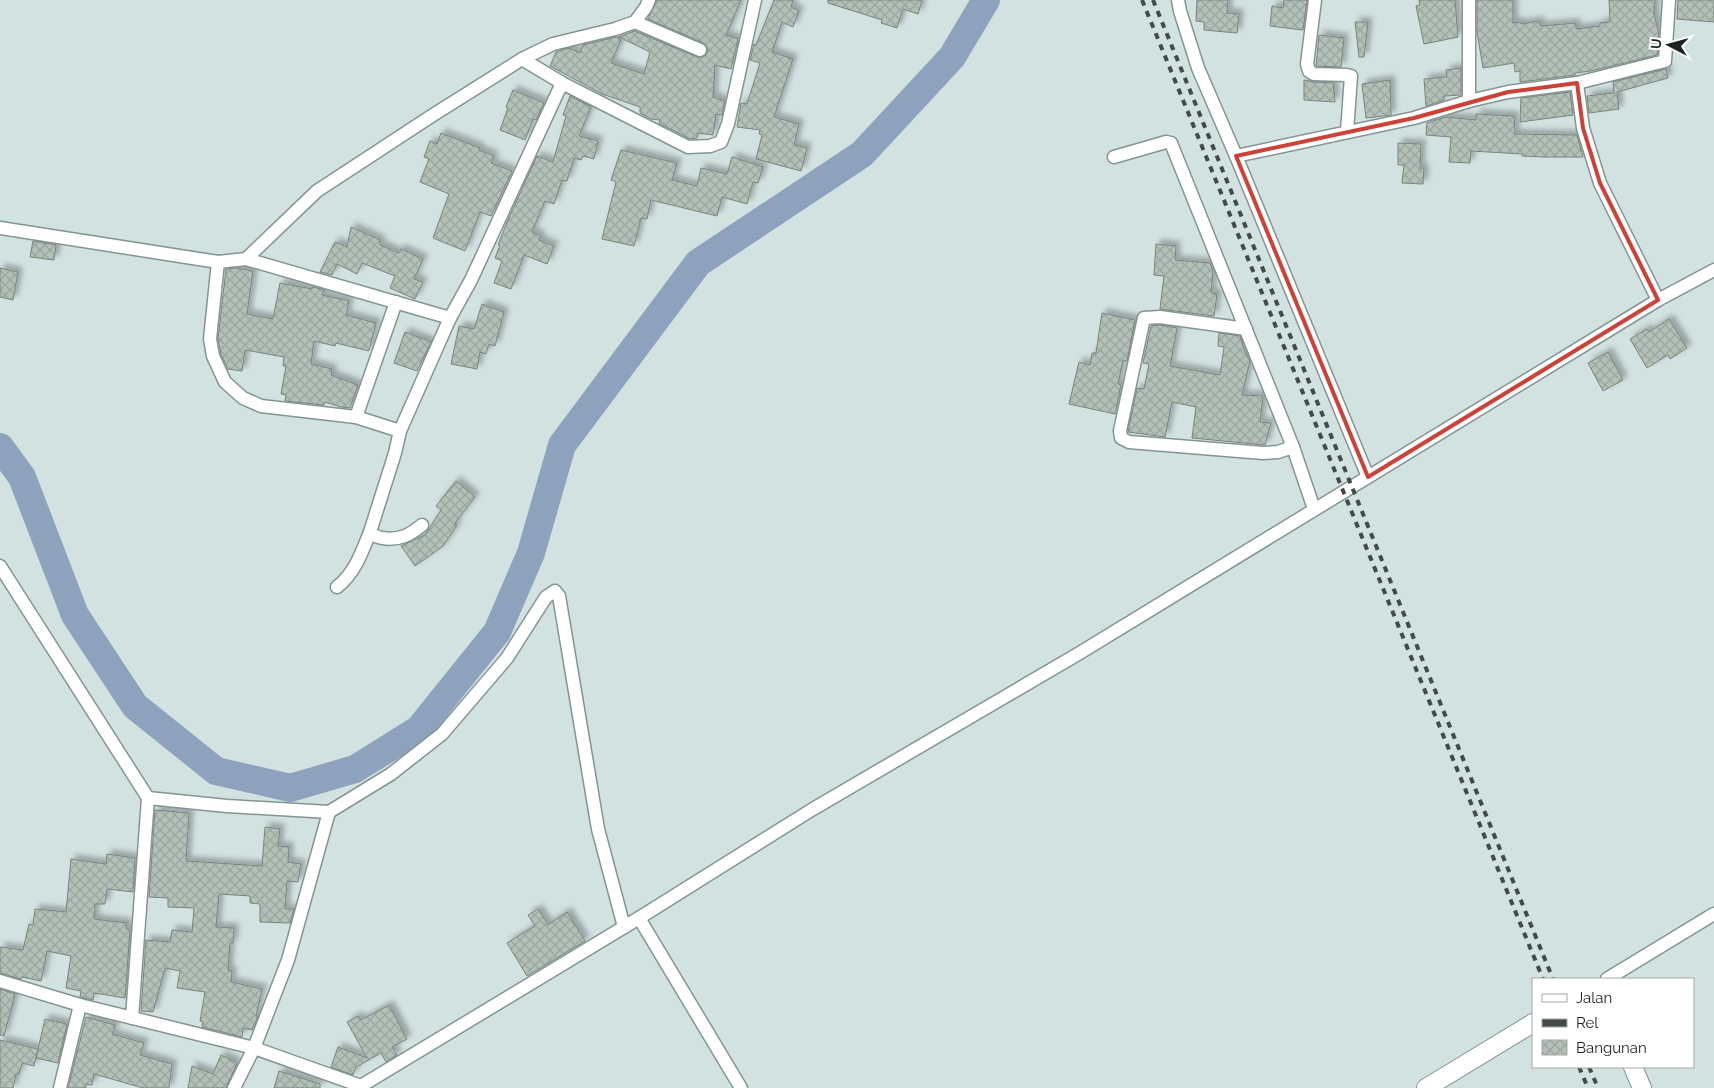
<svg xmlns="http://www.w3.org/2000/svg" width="1714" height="1088" viewBox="0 0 1714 1088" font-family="Raleway,sans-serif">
	<defs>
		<pattern id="building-cross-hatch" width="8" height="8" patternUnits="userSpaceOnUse" patternTransform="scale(1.25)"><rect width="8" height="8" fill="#b3c0b8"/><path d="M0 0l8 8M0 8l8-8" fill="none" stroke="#99a59e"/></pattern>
		<filter id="shadow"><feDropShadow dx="4.5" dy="-4.5" stdDeviation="2.5" flood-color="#0004"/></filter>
	</defs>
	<rect width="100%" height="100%" fill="#d2e2e1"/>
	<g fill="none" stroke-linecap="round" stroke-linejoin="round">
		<polyline stroke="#8ea2be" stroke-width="28" points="0,447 22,477 75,615 135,706 216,771 290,788 355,769 419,729 497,632 531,553 562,445 698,263 862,154 952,57 986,0"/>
	</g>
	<g fill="url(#building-cross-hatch)" stroke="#78847d" filter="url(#shadow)">
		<polygon points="657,0 741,0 726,35 738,39 731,69 715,65 713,97 725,101 722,115 716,114 713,135 698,133 697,138 690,139 659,123 660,120 651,119 640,113 640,107 602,94 550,66 556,52 569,48 580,53 583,45 616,37 621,40 611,63 644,74 650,52 619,37 634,31 697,57 705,56 708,50 704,43 648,19"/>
		<polygon points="774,0 793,0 791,7 799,11 793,27 782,22 772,52 793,59 774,117 799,124 794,145 807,148 801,171 756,159 762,135 759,134 760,130 737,127 741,103 747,104 760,63 750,60 754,44 756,45"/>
		<polygon points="828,0 922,0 918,14 903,9 897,28 881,23 882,20 828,3"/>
		<polygon points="1197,0 1228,0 1227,13 1239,14 1237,33 1204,30 1204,22 1196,21"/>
		<polygon points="1284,0 1307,0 1303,30 1270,26 1272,6 1283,8"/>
		<polygon points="1419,0 1455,0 1458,37 1424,44 1416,6 1420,5"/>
		<polygon points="1477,0 1513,0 1513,23 1520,22 1521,24 1539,21 1540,26 1576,23 1576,29 1600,26 1600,23 1610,22 1609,0 1655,0 1654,13 1659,35 1657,55 1591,71 1575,73 1575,75 1520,82 1520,71 1515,72 1514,63 1483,68 1477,32"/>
		<polygon points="1678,0 1714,0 1714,22 1677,19"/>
		<polygon points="1355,22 1368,22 1364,57 1359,57"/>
		<polygon points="1319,35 1344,38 1341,67 1316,66"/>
		<polygon points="1461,68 1461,95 1444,96 1444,100 1426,106 1424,79 1447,77 1446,70"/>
		<polygon points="1666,69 1668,78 1617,92 1619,109 1589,113 1587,96 1614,93 1613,82"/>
		<polygon points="1304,80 1314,82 1333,83 1335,102 1304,100"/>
		<polygon points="1390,80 1391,115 1366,118 1362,84"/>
		<polygon points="513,90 544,103 536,120 533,119 525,140 500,130 508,108 506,107"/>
		<polygon points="1570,92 1573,115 1520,122 1521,98"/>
		<polygon points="570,96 591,107 579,136 598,141 594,159 583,156 581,160 574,158 567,181 562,180 554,204 545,201 532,232 541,236 539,240 554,246 547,264 524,255 511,289 494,283 502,261 495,258 500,245 498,245 507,222 537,156 553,162 566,116 563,115"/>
		<polygon points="1476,114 1514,116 1515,134 1577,135 1583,157 1545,157 1522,156 1522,154 1471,151 1470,163 1449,162 1451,137 1426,135 1427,123 1446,117 1476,120"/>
		<polygon points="441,133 480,148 479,150 494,156 491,163 512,171 491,216 480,212 465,251 433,238 449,194 420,182 429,159 424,157 430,141 437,144"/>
		<polygon points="1398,143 1421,144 1420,168 1424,168 1423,184 1402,183 1404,165 1398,165"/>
		<polygon points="621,150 677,163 672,180 697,186 701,168 727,174 732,157 763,167 758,183 753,182 747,204 722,197 717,216 651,200 647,219 641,218 634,246 602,239 616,182 611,180"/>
		<polygon points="351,227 380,240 380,245 399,253 401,249 423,259 414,279 423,282 415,299 390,288 395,276 362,263 357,274 337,264 332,275 320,272 335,242 347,247"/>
		<polygon points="33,241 56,245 54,260 30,257"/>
		<polygon points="1156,244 1176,246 1175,260 1210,263 1213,271 1211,293 1217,294 1214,316 1160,309 1164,276 1154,275"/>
		<polygon points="0,268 18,272 13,300 0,297"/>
		<polygon points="236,268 253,271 247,314 273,319 280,283 312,289 313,287 324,290 322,295 349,301 346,315 376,323 369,351 336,343 335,346 314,341 311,364 332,369 331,375 358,385 350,408 341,407 325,402 324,405 285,401 286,395 281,394 286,366 283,366 284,357 245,350 242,371 228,369 221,354 218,339 226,269"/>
		<polygon points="482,304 504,312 495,346 489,344 486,354 480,352 477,369 451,364 459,326 474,329"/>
		<polygon points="1102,313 1135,320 1127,361 1123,360 1118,384 1121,385 1115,414 1069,404 1079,362 1090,365 1092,353 1096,353"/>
		<polygon points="1669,319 1687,348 1670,359 1668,355 1647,368 1630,339 1647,329 1649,332"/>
		<polygon points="1160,325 1177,328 1170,366 1220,375 1224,347 1218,346 1219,333 1240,336 1245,352 1250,361 1242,395 1263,396 1260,422 1271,423 1265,445 1192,438 1196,407 1172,402 1165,437 1128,432 1137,388 1144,389 1149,364 1143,363 1151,326"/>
		<polygon points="405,332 431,342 417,371 394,363"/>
		<polygon points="1608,352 1623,380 1603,391 1588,363"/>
		<polygon points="456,481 475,497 454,524 457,525 443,546 415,566 401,546 425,535 441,510 436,506"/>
		<polygon points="155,810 189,813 186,861 262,866 265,827 280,829 278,846 289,847 288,862 301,864 298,882 287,881 285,909 294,909 290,923 260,922 260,904 250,903 250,896 219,894 216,927 234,928 233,943 230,943 228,970 232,971 231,982 262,989 256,1016 258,1016 252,1030 243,1028 242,1037 202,1027 203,1022 200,1021 205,992 177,988 180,971 165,968 153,1012 141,1011 146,940 170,942 172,930 192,932 194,908 168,907 168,898 149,897"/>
		<polygon points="107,854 135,858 133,892 107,889 105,904 95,904 94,919 127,923 126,929 130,930 125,998 94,993 93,1000 80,997 81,991 66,988 71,956 47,951 41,981 22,977 21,979 0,973 0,947 23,950 29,924 33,925 35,909 66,912 71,859 106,864"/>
		<polygon points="538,909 548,925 567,912 585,941 527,976 507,943 535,926 528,915"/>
		<polygon points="0,989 15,994 4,1036 0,1035"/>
		<polygon points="389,1005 407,1039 392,1047 397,1055 386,1062 381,1053 356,1067 353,1075 331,1067 338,1047 367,1058 347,1022 358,1016 361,1020"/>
		<polygon points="86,1017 115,1025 112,1034 144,1043 140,1055 172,1064 169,1088 143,1088 94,1074 92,1085 86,1084 86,1088 68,1088"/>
		<polygon points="45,1019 67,1024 58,1063 36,1058"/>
		<polygon points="0,1040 38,1049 34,1066 22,1063 19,1074 16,1074 13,1088 0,1088"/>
		<polygon points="221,1055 237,1063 226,1088 188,1088 192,1066 213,1074"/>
		<polygon points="279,1071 320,1084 320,1088 274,1088"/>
	</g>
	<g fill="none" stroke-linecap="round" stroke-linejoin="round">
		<defs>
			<g id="street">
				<polyline points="1178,0 1180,11 1198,68 1236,156 1414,118 1469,101 1508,92 1577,83 1665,61 1669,0"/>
				<polyline points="1315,0 1307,64 1309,71 1314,74 1347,75 1351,76 1347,132"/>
				<polyline points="635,22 700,50"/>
				<polyline points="522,59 562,83 688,147 710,146 721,142 728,124 755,0"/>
				<polyline points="1577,83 1583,128 1600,183 1658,300"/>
				<polyline points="1469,101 1469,0"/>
				<polyline points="1236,156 1368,477"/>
				<polyline points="1114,157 1166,142 1171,143 1293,447 1314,509"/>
				<polyline points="0,228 218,262 246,259 450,318 471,280 562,83"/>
				<polyline points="246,259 317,191 433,115 522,59 553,44 615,29 635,22 646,7 649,0"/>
				<path d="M218,262L210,339L213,356L225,382L243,398L261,406L356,417L400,431L395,453L370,532C377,540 394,540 405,536C410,534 417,529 422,525"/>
				<polyline points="1246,329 1160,317 1144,318 1120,431 1121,438 1129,442 1263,453 1278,452 1293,447"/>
				<polyline points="356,417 396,302"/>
				<polyline points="400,431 450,318"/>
				<polyline points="0,566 148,798 132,1018"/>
				<path d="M337,587C355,573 362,552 370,532"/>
				<polyline points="329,812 391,774 442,734 507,658 546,597 555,591 559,596 598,829 624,927"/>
				<polyline points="639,918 741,1088"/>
				<polyline points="1607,979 1714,914"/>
				<polyline points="0,981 80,1005 254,1048 288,960 329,812 227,806 148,798"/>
				<polyline points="361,1086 639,918 813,809 1078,654 1658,300 1714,270"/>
				<polyline points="60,1088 80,1005"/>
				<polyline points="234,1088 254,1048 361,1086"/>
			</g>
			<g id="secondary">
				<polyline points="1633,1067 1642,1088"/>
				<polyline points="1426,1088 1533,1023"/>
			</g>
		</defs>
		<use href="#street" stroke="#849493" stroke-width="15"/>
		<use href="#secondary" stroke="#849493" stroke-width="20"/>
		<use href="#street" stroke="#fff" stroke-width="12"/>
		<use href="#secondary" stroke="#fff" stroke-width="18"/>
		<g stroke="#424a4a" stroke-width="4" stroke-dasharray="6 6" stroke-linecap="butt">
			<polyline points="1142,0 1543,979"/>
			<polyline points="1153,0 1553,979"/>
			<polyline points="1579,1067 1588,1088"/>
			<polyline points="1589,1067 1598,1088"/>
		</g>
	</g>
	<path fill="none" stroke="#cf4137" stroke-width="4" stroke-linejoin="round" d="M1577,83L1583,128L1600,183L1658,300L1368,477L1236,156L1414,118L1508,92Z"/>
	<rect x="1532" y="978" width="162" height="90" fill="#ffffff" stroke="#a4a7a7"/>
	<rect x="1542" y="994" width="25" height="8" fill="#ffffff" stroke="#a4a7a7"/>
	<text x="1576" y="1003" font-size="15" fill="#1c2222">Jalan</text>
	<rect x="1542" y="1019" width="25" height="8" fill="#424a4a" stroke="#a4a7a7"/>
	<text x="1576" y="1028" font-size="15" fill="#1c2222">Rel</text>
	<rect x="1542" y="1040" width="25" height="15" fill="url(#building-cross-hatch)" stroke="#a4a7a7"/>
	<text x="1576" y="1053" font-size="15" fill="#1c2222">Bangunan</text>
	<g transform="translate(1669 45) rotate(276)" stroke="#ffffff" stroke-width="4" paint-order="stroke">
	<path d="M0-4L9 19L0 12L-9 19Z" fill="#1c2222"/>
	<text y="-8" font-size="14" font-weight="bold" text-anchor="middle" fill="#1c2222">U</text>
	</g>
</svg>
